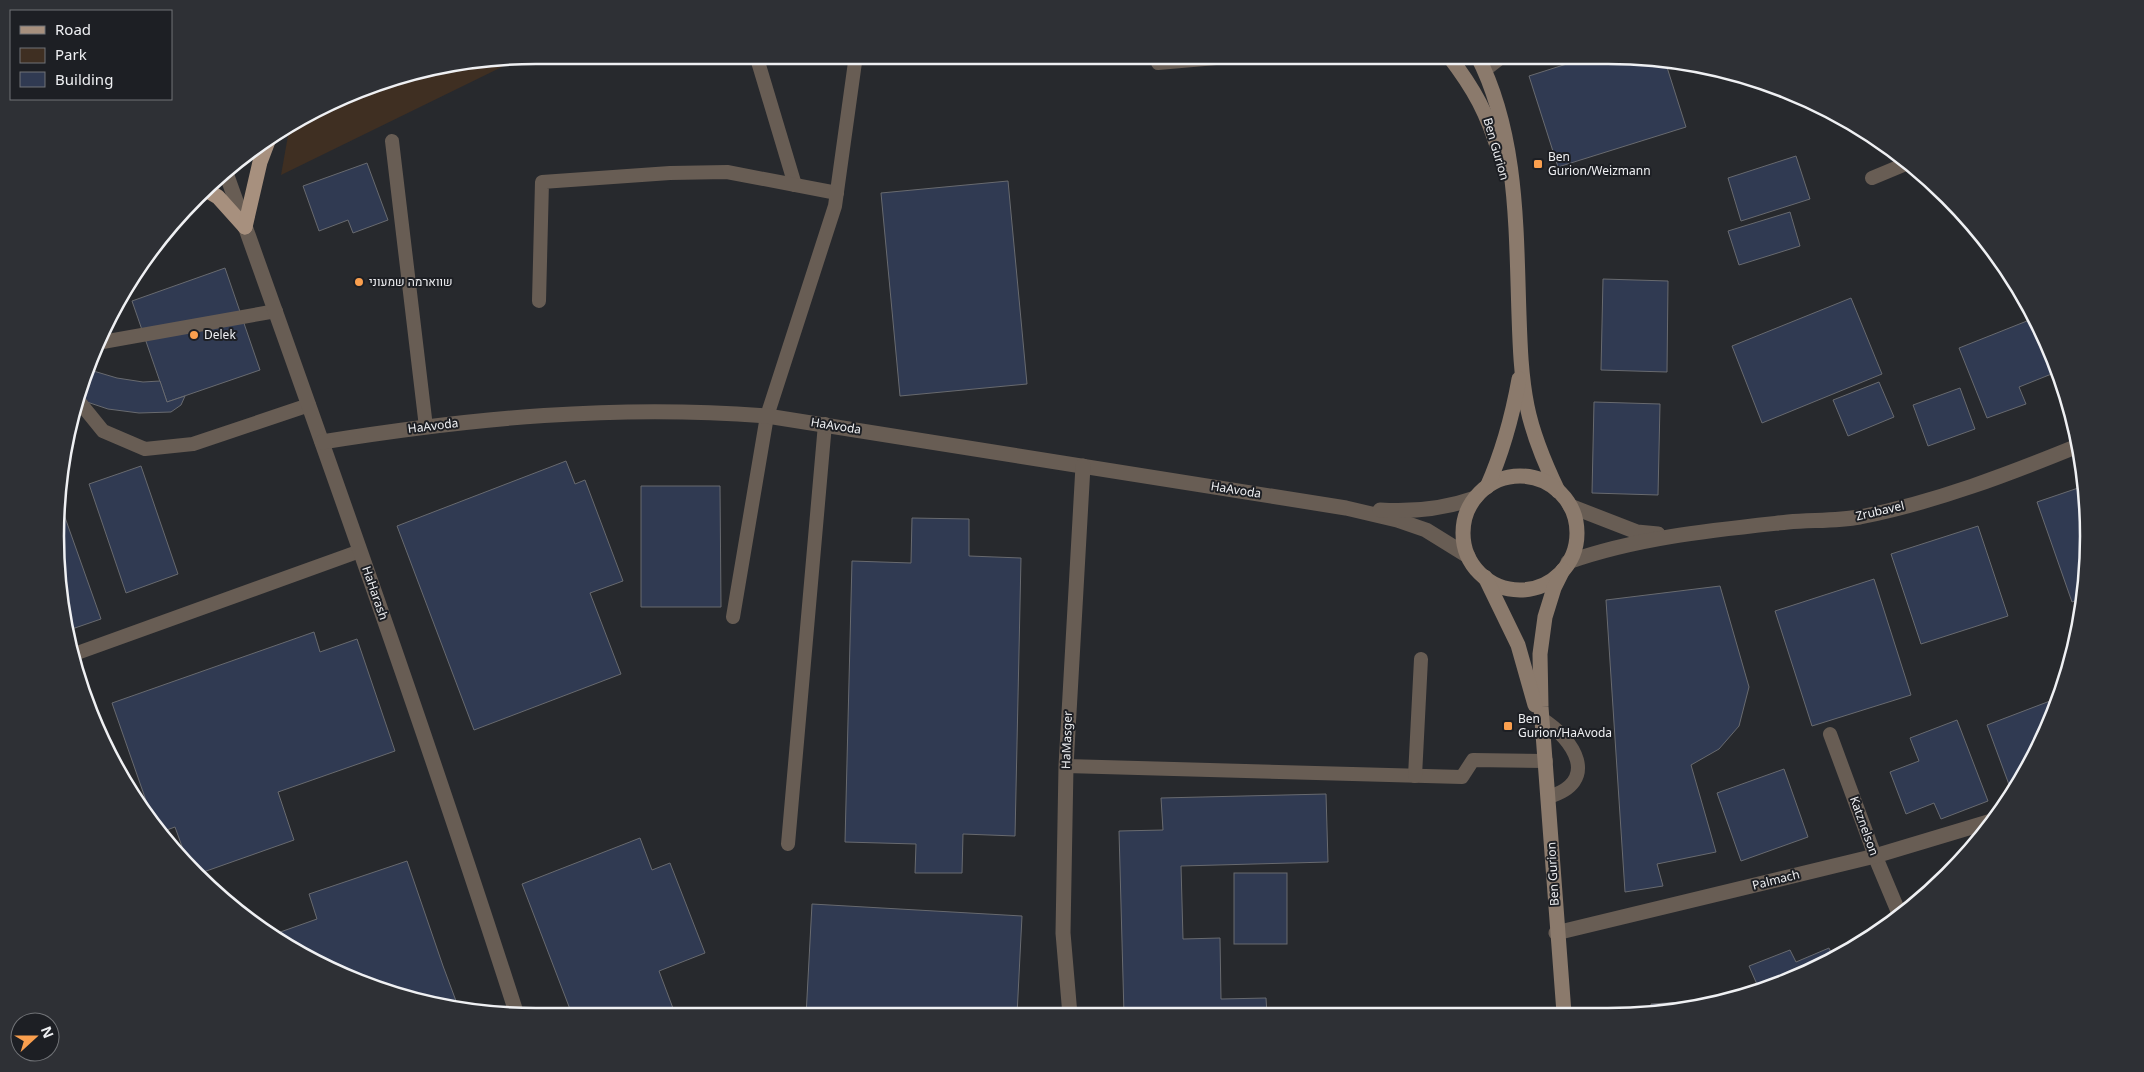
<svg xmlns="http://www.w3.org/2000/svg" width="2144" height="1072" viewBox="0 0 2144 1072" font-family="'Noto Sans',Heebo,sans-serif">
	<rect width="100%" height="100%" fill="#27292d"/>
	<polygon fill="#3f2f22" points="522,57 281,175 289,130 382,81"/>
	<g fill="#303a52" stroke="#686a6f">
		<polygon points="1595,55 1665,61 1686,127 1558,167 1529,76"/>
		<polygon points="1796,156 1810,199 1741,221 1728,178"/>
		<polygon points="367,163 388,220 353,233 348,220 319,231 303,186"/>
		<polygon points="1008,181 1027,384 900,396 881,193"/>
		<polygon points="1790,212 1800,246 1739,265 1728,231"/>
		<polygon points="225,268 260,370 167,402 132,301"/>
		<polygon points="1603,279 1668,281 1667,372 1601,370"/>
		<polygon points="1851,298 1882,374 1762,423 1732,346"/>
		<polygon points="2032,319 2054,373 2019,387 2026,404 1987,418 1959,348"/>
		<polygon points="90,370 117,378 143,382 160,381 167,402 185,396 181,405 171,412 139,413 108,409 84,401"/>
		<polygon points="1879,382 1894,417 1848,436 1833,400"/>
		<polygon points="1960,388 1975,429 1928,446 1913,405"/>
		<polygon points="1594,402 1660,404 1658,495 1592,493"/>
		<polygon points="566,461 575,484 585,480 623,581 590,593 621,674 474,730 397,526"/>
		<polygon points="141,466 178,574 126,593 89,484"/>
		<polygon points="641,486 720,486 721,607 641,607"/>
		<polygon points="2084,486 2089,536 2083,598 2072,602 2037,502"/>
		<polygon points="62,509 101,619 69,630 59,599"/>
		<polygon points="912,518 969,519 969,556 1021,558 1015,836 963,834 962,873 915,873 916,844 845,842 852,561 911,563"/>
		<polygon points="1978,526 2008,616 1921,644 1891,554"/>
		<polygon points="1874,579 1911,695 1812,726 1775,611"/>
		<polygon points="1720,586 1749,687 1739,726 1719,749 1691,765 1716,852 1657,864 1663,886 1625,892 1606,600"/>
		<polygon points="314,632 320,652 357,639 395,751 278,792 294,840 195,875 189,866 175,827 164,831 150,812 112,703"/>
		<polygon points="2050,701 2055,712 2052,720 2011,790 1987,725"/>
		<polygon points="1957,720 1988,801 1941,819 1934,803 1906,814 1890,772 1919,761 1910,738"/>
		<polygon points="1784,769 1808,837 1741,861 1717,793"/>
		<polygon points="1326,794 1328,862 1181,866 1183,939 1220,938 1221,999 1266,998 1267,1014 1124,1015 1119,831 1163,830 1161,798"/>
		<polygon points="640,838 652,870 670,863 705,953 659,971 674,1011 660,1017 573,1017 522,884"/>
		<polygon points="407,861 443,966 459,1009 442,1008 352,980 269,936 317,919 309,894"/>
		<rect x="1234" y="873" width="53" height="71"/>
		<polygon points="812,904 1022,916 1017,1015 806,1016"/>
		<polygon points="1829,948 1833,957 1792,980 1759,989 1749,966 1790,950 1796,962"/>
		<polygon points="1699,1001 1699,1005 1671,1013 1651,1013 1651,1004"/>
	</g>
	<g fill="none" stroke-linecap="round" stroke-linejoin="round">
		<g stroke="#685d54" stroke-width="14">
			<polyline points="756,55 795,185"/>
			<polyline points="1157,55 1158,63 1251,55"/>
			<polyline points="1485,70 1504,55"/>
			<polyline points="392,141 426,427"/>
			<polyline points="1872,178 1908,163"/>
			<polyline points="539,301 542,182 670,173 727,172 837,193"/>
			<polyline points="97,343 276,311"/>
			<polyline points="77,399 103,431 145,449 193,444 309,405"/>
			<polyline points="733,617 767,416 835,206 856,55"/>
			<polyline points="80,652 360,551"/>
			<path d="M1542,719C1574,739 1601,782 1548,797"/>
			<polyline points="1830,734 1875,856"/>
			<polyline points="1066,766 1462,777 1473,760 1546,761"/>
			<polyline points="1415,776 1421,659"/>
			<polyline points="788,844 825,424"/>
		</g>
		<g stroke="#685d54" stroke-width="15">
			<path d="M226,173C326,453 426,732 517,1015"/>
			<path d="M322,442C472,418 616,404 767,416L1346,508L1397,520L1426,530L1468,556"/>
			<polyline points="1570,506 1637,532 1658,534"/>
			<path d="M1380,510C1412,512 1444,509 1475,498"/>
			<path d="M1568,562C1639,537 1714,530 1788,522C1812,520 1837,521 1860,517C1936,502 2009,474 2080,445"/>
			<polyline points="1875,856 1901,918"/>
			<polyline points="1556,933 1875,856 1995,820"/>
			<polyline points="1070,1015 1063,933 1066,766 1083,466"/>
		</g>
		<g stroke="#8b7a6c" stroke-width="15">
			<path d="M1448,55C1475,90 1487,113 1500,155"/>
			<path d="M1477,55C1518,134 1516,229 1519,315C1520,345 1521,376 1527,406C1533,436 1545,464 1558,491"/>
			<circle cx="1520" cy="533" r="57"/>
			<path d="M1487,487C1503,451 1512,418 1519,379"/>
			<polyline points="1563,570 1554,588 1545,617 1540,654 1541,707 1564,1013"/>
			<polyline points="1485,577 1518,645 1535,705"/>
		</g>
		<g stroke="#a7907e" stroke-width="15">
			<polyline points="208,191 218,197 245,227"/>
			<polyline points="245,227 260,162 268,141"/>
		</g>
	</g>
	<g fill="#fa9f4e" stroke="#1d1f24" stroke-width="2">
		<rect x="1533" y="159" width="10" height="10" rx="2.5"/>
		<circle cx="359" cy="282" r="5"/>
		<circle cx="194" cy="335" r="5"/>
		<rect x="1503" y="721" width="10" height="10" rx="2.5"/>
	</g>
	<g text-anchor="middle" stroke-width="4" stroke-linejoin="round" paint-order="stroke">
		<g font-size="12" fill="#eff0f3" stroke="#1d1f24">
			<text transform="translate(1496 149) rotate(74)" y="4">Ben Gurion</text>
			<text transform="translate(433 426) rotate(-7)" y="4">HaAvoda</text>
			<text transform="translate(836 426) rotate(9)" y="4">HaAvoda</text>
			<text transform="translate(1236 490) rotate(9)" y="4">HaAvoda</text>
			<text transform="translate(1880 511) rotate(-13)" y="4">Zrubavel</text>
			<text transform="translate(375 593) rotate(71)" y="4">HaHarash</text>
			<text transform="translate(1067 740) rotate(-88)" y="4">HaMasger</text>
			<text transform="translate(1864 826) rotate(70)" y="4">Katznelson</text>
			<text transform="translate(1553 874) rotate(-93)" y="4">Ben Gurion</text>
			<text transform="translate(1776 880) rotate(-14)" y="4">Palmach</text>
		</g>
		<g font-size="12" fill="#eff0f3" stroke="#1d1f24" text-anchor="start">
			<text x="1548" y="161">Ben<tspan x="1548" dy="14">Gurion/Weizmann</tspan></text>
			<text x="369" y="286">שווארמה שמעוני</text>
			<text x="204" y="339">Delek</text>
			<text x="1518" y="723">Ben<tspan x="1518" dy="14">Gurion/HaAvoda</tspan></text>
		</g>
	</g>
	<path d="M0 0H2144V1072H0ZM536 64H1608A472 472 0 0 1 2080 536V536A472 472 0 0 1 1608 1008H536A472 472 0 0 1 64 536V536A472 472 0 0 1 536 64Z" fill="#2e3035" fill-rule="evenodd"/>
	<path fill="none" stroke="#eff0f3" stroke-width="2.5" d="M536 64H1608A472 472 0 0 1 2080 536V536A472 472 0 0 1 1608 1008H536A472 472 0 0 1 64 536V536A472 472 0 0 1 536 64Z"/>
	<rect x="10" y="10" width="162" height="90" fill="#1d1f24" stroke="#717377"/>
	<rect x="20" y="26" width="25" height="8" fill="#a7907e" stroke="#717377"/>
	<text x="55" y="35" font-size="15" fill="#eff0f3">Road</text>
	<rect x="20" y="48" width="25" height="15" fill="#3f2f22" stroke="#717377"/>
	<text x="55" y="60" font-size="15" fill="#eff0f3">Park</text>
	<rect x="20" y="72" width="25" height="15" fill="#303a52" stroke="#717377"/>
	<text x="55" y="85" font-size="15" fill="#eff0f3">Building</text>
	<g transform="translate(35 1037) rotate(69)"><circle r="24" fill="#1d1f24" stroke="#717377"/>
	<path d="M0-4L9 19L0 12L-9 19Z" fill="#fa9f4e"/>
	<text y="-8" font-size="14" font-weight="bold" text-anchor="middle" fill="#eff0f3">N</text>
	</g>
</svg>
